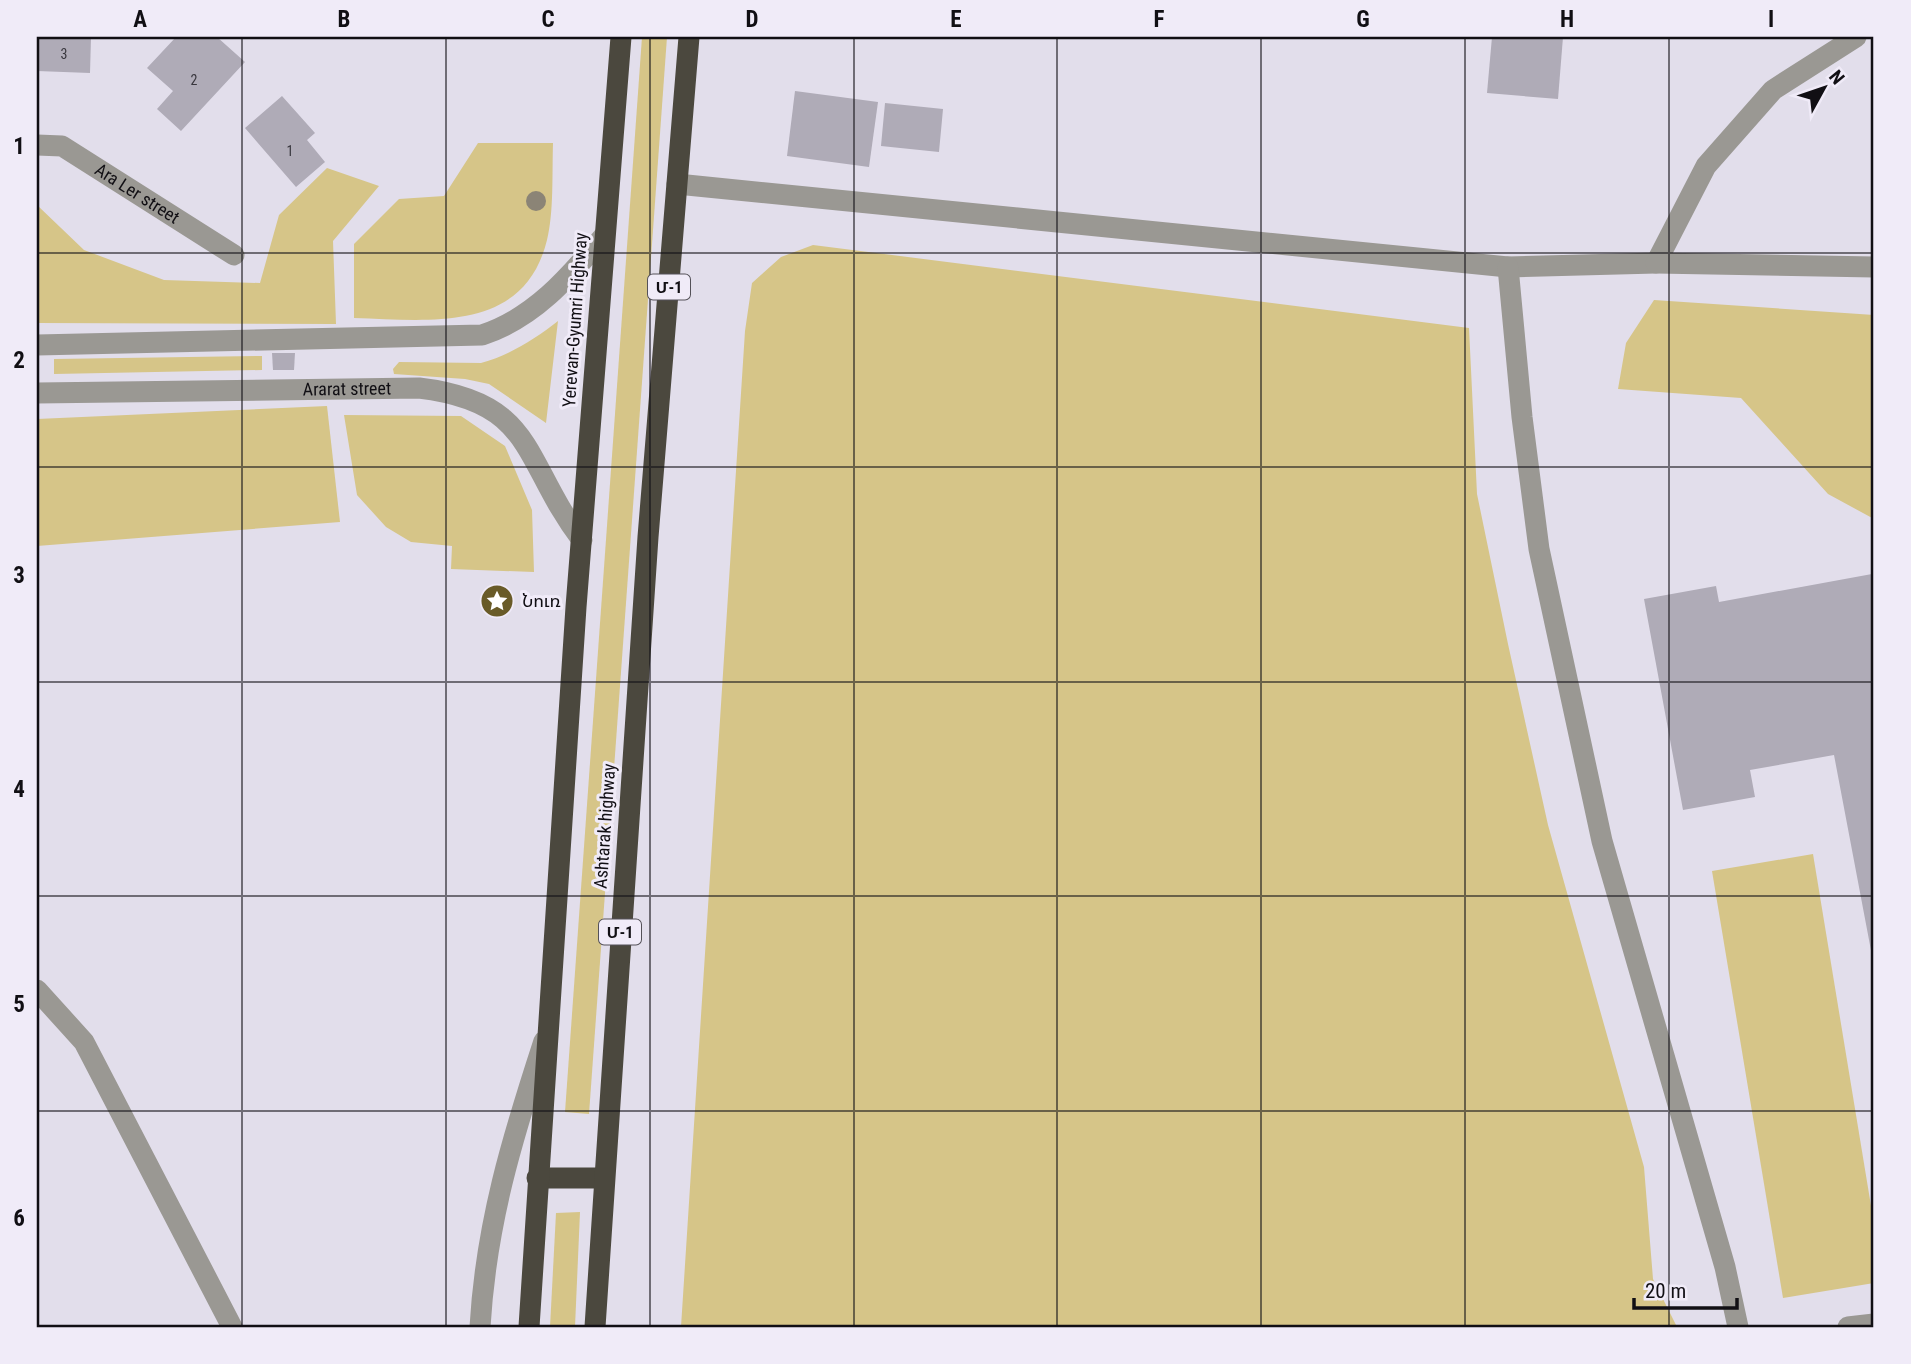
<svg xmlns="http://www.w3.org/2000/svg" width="1911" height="1364" viewBox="0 0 1911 1364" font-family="'Roboto Condensed','Noto Sans Armenian',sans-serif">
	<rect width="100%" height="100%" fill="#e2deeb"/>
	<g fill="#d6c588">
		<polygon points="642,37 667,37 589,1114 565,1112"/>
		<path d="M478,143H553C552,173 554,212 547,240C524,334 429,320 354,318V244L399,199L444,196Z"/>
		<polygon points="327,168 379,186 333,241 336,324 37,323 37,205 84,250 164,280 260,283 279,215"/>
		<polygon points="813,245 1469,328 1477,494 1508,644 1548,825 1644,1167 1653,1279 1677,1327 681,1327 745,331 752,283 781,257"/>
		<polygon points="1654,300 1874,315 1874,519 1828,494 1741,398 1618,389 1626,343"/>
		<path d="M558,321L546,423L489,384L465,379L394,374L393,369L399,362L481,363C510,355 535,339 558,321Z"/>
		<polygon points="262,356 262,370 54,374 54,359"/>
		<polygon points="327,406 340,522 37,546 37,419"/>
		<polygon points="344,415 461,416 505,446 532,510 534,572 451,569 452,546 411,542 386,527 357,495"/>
		<polygon points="1813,854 1874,1224 1874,1283 1783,1298 1712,871"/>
		<polygon points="580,1212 575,1327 550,1327 556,1213"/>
	</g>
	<g fill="#afabb7">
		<polygon points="37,37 91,37 90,73 37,71"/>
		<polygon points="176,37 217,37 245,62 181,131 157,109 173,91 147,68"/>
		<polygon points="1492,37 1563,37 1558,99 1487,93"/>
		<polygon points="795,91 878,102 869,167 787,156"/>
		<polygon points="282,96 315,133 307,140 325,162 296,187 245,128"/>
		<polygon points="885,103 943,109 939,152 881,146"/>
		<polygon points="272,353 295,353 294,370 273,370"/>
		<polygon points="1872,574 1874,588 1873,961 1834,755 1750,770 1755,797 1683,810 1644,599 1716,586 1719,602"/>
	</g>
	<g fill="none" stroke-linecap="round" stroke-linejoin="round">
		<g stroke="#9a9893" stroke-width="21">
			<path id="s1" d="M37,145L62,146L234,255"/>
			<polyline points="677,184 1508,267 1656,263 1706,166 1773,90 1856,37"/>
			<polyline points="1656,263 1874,267"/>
			<polyline points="1508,267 1522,417 1539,549 1602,841 1725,1267 1738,1327"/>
			<path d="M37,345L482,335C534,318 568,278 603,237"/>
			<path id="s2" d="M37,393L419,388C537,402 522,462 582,540"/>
			<polyline points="37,990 84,1042 232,1327"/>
			<path d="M480,1327C486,1224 512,1139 544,1041"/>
			<polyline points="1848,1327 1874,1324"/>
		</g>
		<g stroke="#4b483e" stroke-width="21">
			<polyline points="537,1178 603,1178"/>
			<polyline points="529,1327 576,607 621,37"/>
			<polyline points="595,1327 648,537 689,37"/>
		</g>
	</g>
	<circle fill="#8b8476" cx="536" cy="201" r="10"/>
	<path fill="none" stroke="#110f14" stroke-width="2" stroke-opacity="0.55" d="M242,37V1327M446,37V1327M650,37V1327M854,37V1327M1057,37V1327M1261,37V1327M1465,37V1327M1669,37V1327M37,253H1874M37,467H1874M37,682H1874M37,896H1874M37,1111H1874"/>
	<defs>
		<symbol id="sight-disc" viewBox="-11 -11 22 22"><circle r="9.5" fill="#695b28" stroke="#f0ebf8"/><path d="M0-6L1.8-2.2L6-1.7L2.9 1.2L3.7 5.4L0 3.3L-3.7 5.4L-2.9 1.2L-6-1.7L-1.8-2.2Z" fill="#fff"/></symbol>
	</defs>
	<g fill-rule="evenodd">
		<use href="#sight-disc" x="478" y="582" width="38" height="38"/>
	</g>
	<g text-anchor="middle" stroke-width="6" stroke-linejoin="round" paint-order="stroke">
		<g font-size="14" fill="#38363d">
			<text x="64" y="59">3</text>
			<text x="194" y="85">2</text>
			<text x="290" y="156">1</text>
		</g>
		<g fill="#f0ebf8" stroke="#545158" stroke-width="2">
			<rect x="648" y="274.5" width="42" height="25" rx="5"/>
			<rect x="599" y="919.5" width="42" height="25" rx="5"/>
		</g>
		<g font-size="16" font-weight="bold" fill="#110f14">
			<text x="669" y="293">Մ-1</text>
			<text x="620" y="938">Մ-1</text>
		</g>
		<g font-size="18" fill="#110f14" stroke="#f0ebf8">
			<text dy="6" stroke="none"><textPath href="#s1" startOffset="114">Ara Ler street</textPath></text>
			<text transform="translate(575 320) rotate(-86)" y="6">Yerevan-Gyumri Highway</text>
			<text dy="6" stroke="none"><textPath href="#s2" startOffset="310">Ararat street</textPath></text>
			<text transform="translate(605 826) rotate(-86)" y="6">Ashtarak highway</text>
		</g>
		<g font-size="18" fill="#110f14" stroke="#f0ebf8" text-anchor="start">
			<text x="522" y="607">Նուռ</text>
		</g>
	</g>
	<rect width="1911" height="1364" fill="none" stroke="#f0ebf8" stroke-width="77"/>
	<g transform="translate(1824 88) rotate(50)" stroke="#f0ebf8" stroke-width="5" paint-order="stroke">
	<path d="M0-5L12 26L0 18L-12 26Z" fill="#110f14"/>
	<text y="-10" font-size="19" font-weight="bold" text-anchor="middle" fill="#110f14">N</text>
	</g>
	<path d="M1634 1298v10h103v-10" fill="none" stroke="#110f14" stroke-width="3.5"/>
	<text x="1645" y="1298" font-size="21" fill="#110f14" stroke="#f0ebf8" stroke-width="5" paint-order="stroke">20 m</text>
	<rect x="38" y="38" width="1834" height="1288" fill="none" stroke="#110f14" stroke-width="2.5"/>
	<g font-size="23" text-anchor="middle" font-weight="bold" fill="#110f14">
		<text x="140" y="27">A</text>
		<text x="344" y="27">B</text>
		<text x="548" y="27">C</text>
		<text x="752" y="27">D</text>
		<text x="956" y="27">E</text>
		<text x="1159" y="27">F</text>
		<text x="1363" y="27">G</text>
		<text x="1567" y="27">H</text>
		<text x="1771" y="27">I</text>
		<text x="19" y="154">1</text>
		<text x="19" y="368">2</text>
		<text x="19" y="583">3</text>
		<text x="19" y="797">4</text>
		<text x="19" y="1012">5</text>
		<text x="19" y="1226">6</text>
	</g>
</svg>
